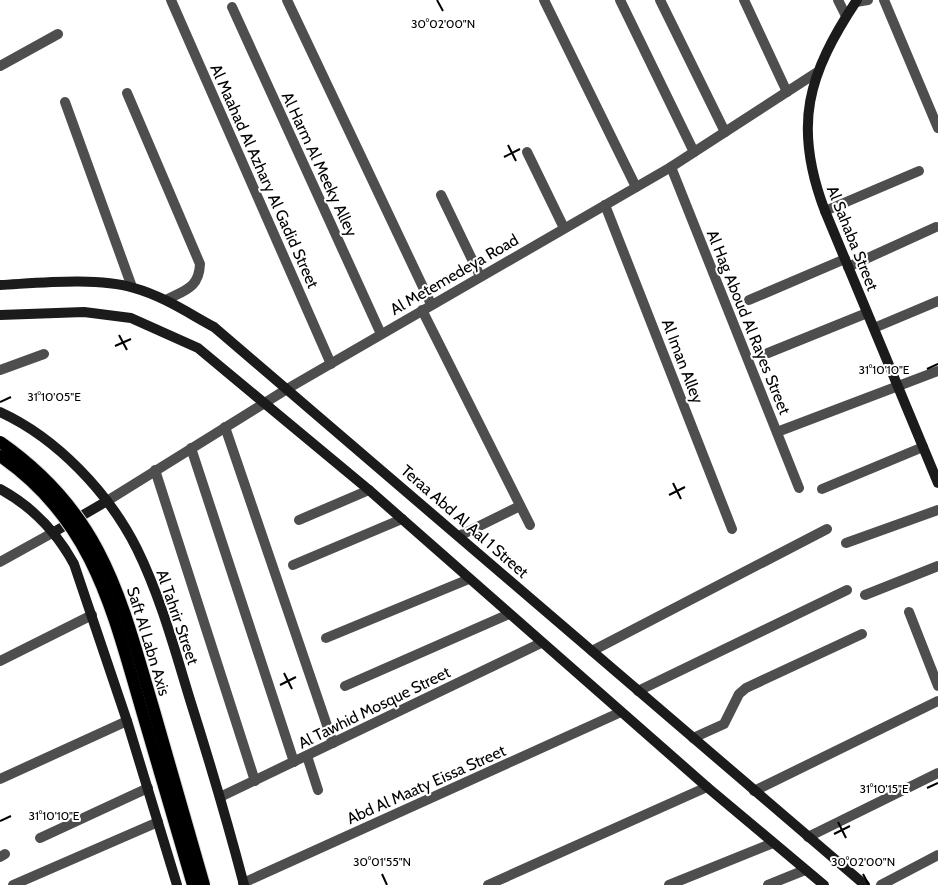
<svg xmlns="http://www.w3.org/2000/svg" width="938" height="885" viewBox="0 0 938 885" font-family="Cabin,sans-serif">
	<rect width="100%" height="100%" fill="#fff"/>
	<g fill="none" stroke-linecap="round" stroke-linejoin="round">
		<g stroke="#4e4e4e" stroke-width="10">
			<polyline points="171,0 331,364"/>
			<polyline points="287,0 431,304"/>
			<polyline points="544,0 636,187"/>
			<polyline points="620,0 694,152"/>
			<polyline points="660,0 725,132"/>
			<polyline points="744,0 787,92"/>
			<polyline points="838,0 846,16"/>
			<polyline points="884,0 938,128"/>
			<polyline points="856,2 868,0"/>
			<polyline points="232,7 381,334"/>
			<polyline points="0,66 58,34"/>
			<path d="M127,93L200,264C199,288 185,290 166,300"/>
			<polyline points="65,102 132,287"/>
			<polyline points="527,152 564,228"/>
			<polyline points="671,167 799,488"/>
			<polyline points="441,195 480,276"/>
			<polyline points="605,205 732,529"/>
			<polyline points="825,211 919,171"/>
			<polyline points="848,267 936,227"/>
			<polyline points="749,300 845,259"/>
			<polyline points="422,310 530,525"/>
			<polyline points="874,328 938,301"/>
			<polyline points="768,353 867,313"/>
			<polyline points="0,370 44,354"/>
			<polyline points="225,427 333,743"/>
			<polyline points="777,432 938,371"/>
			<polyline points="191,448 294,762"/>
			<polyline points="155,470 255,781"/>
			<polyline points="822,489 923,447"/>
			<polyline points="107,501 287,389 671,167 816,73"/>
			<polyline points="299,520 369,490"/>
			<polyline points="459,536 520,506"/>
			<polyline points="846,543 938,510"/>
			<polyline points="0,562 54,532"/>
			<polyline points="293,565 402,519"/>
			<polyline points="865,595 938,566"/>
			<polyline points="909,612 938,686"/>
			<polyline points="326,638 469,579"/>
			<polyline points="592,651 827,529"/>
			<polyline points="0,661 92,615"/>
			<polyline points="345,686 509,614"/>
			<polyline points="638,691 847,590"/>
			<polyline points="693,738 724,724 739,694 746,688 862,634"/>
			<polyline points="307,756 318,790"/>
			<polyline points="0,779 127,721"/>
			<polyline points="754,791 938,701"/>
			<polyline points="220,797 541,643"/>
			<polyline points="808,837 938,773"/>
			<polyline points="40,838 148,788"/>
			<polyline points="0,857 5,854"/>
			<polyline points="243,883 621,712"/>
			<polyline points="13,885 158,822"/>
			<polyline points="488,885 707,787"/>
			<polyline points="669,885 773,843"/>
			<polyline points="768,885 805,870"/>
			<polyline points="881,885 938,855"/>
		</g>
		<g stroke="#1b1b1b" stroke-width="10">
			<path d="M857,0C808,74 792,125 825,211L938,483"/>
			<path d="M0,285C39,283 97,277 134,288C163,296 188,313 214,327L865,885"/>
			<polyline points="0,315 84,312 131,318 198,348 369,490 707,787 824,885"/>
			<path d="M0,412C57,438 109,493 137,549C161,598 175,651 191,703C210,763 228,824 244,885"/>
			<path d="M0,489C33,507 56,531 74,564L127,721L177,885"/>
			<polyline points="54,532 107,501"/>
		</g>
		<defs>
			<g id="primary-bridge">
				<path d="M0,442C102,513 120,595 153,707C170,766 187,826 204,885"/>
				<path d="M0,456C93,520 112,609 142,711C159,769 176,827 193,885"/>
			</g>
		</defs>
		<use href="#primary-bridge" stroke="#dbdbdb" stroke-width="14" stroke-linecap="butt"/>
		<use href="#primary-bridge" stroke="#000" stroke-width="12"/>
	</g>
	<path fill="none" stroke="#000" stroke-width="2" d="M437,0L443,11M508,145L516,161M504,157L520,149M119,335L127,350M115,346L131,339M927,369L938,364M0,402L11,397M673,483L681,499M669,495L685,487M284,673L292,689M280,685L296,677M927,788L938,783M0,821L11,816M838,822L846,838M834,834L850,826M382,874L387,885M863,874L869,885"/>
	<g text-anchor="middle" stroke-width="4" stroke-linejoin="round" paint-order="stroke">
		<g font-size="16" fill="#000" stroke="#fff">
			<text transform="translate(320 164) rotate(65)" y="6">Al Harm Al Meeky Alley</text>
			<text transform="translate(265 176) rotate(66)" y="6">Al Maahad Al Azhary Al Gadid Street</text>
			<text transform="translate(853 238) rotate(68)" y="6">Al Sahaba Street</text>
			<text transform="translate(454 274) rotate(-30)" y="6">Al Metemedeya Road</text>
			<text transform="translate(749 322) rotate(68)" y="6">Al Hag Aboud Al Rayes Street</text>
			<text transform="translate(683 361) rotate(69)" y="6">Al Iman Alley</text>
			<text transform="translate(465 521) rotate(41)" y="6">Teraa Abd Al Aal 1 Street</text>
			<text transform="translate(178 617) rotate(71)" y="6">Al Tahrir Street</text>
			<text transform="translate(149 641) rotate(73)" y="6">Saft Al Labn Axis</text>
			<text transform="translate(374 707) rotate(-26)" y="6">Al Tawhid Mosque Street</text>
			<text transform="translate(426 784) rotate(-24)" y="6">Abd Al Maaty Eissa Street</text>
		</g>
	</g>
	<g font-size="12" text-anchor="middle" fill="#000" stroke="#fff" stroke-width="4" stroke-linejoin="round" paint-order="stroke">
		<text x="443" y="28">30°02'00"N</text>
		<text x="884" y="374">31°10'10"E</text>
		<text x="54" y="401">31°10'05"E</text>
		<text x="884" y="793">31°10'15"E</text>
		<text x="54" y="820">31°10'10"E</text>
		<text x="382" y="866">30°01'55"N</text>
		<text x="863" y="866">30°02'00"N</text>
	</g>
</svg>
